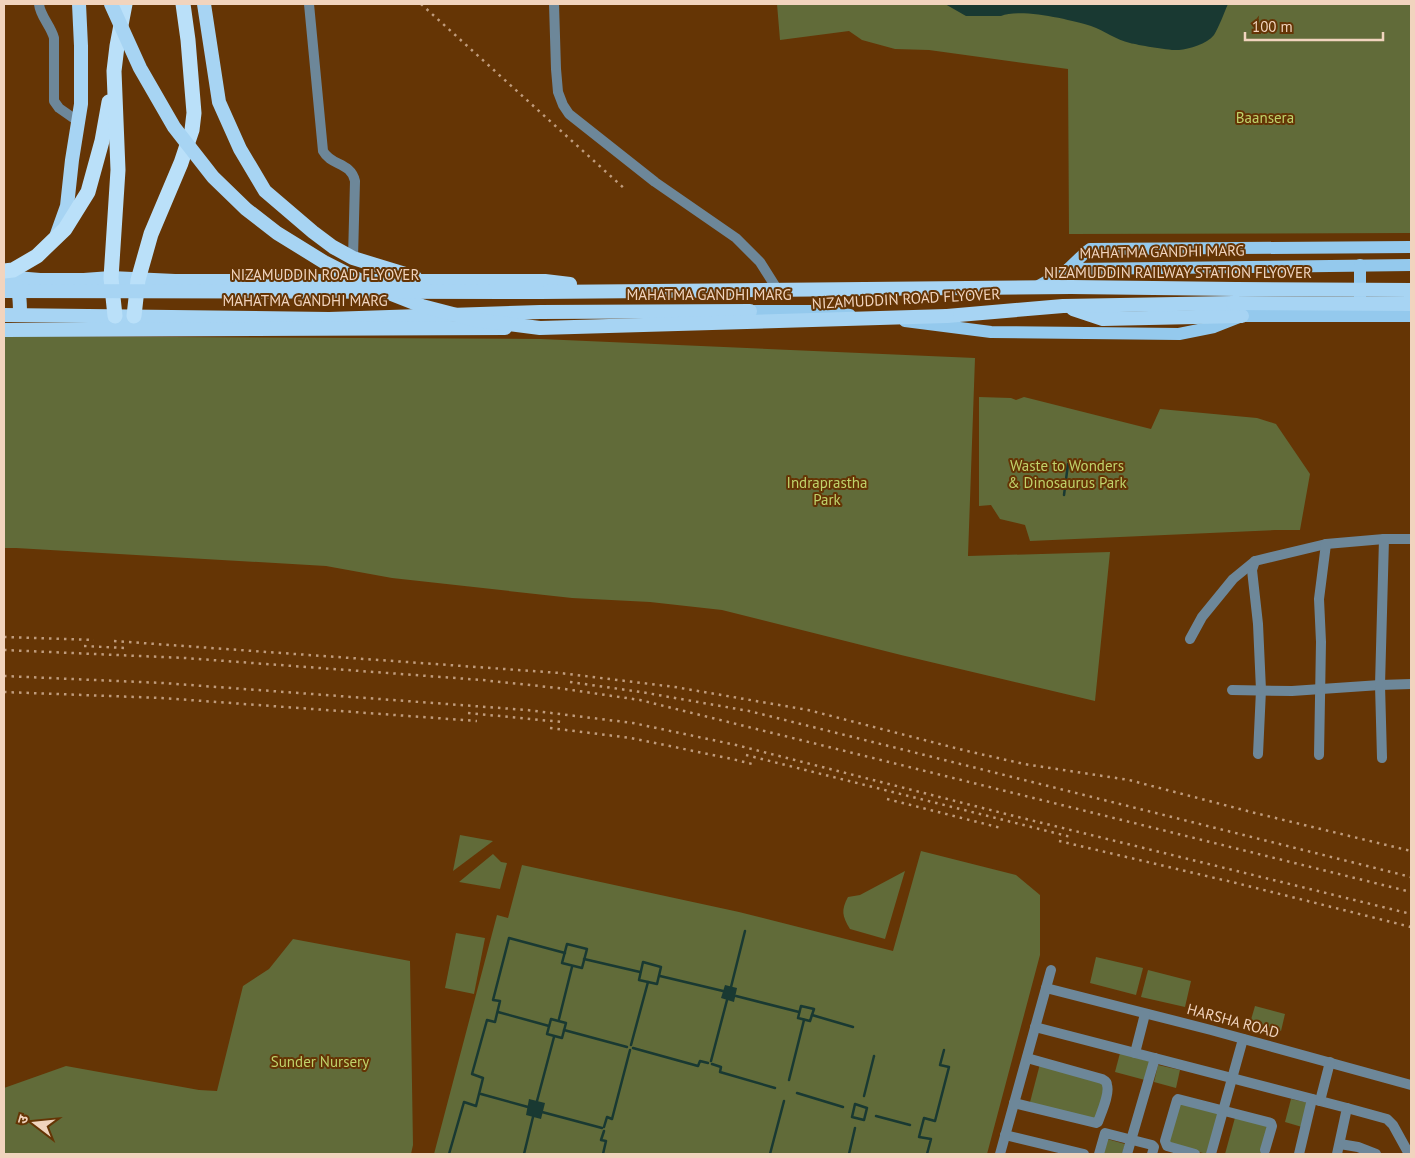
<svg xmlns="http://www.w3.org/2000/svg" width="1415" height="1158" viewBox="0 0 1415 1158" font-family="'PT Sans','Noto Sans Devanagari',sans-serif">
	<rect width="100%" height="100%" fill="#653505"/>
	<g fill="#616b39">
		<polygon points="777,4 1411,4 1411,233 1069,234 1068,69 929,50 895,49 862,40 849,31 780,40"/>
		<polygon points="4,336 541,339 975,358 968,556 1110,552 1095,701 901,655 722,610 650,602 572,598 392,578 326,566 16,548 4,548"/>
		<polygon points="979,397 1011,398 1016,400 1024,397 1151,429 1160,409 1257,418 1276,424 1310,474 1300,530 1275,530 1030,541 1025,525 1000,519 991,505 979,506"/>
		<polygon points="460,835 493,841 453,871"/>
		<polygon points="921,851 1016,875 1040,895 1040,955 987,1154 434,1154 497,915 508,918 522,865 739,912 893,951"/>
		<polygon points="493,854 501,862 507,863 500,889 459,882"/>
		<path d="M905,871L885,939L850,929C842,916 841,910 848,897L860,895Z"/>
		<polygon points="456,933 485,938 474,994 445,988"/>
		<polygon points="293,939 410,961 413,1145 411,1154 4,1154 4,1088 66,1066 199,1090 217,1091 243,986 269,969"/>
		<polygon points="1096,957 1143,968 1136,995 1090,983"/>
		<polygon points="1148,970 1191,981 1185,1007 1141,997"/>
		<polygon points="1255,1006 1285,1014 1281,1031 1250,1023"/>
		<polygon points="1120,1053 1151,1062 1145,1080 1115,1072"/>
		<polygon points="1040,1064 1100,1081 1105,1088 1100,1120 1029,1106"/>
		<polygon points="1158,1065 1180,1070 1176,1088 1154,1082"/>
		<polygon points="1291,1099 1309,1103 1302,1127 1285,1122"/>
		<polygon points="1179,1101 1219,1112 1207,1154 1167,1144"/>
		<polygon points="1236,1114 1276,1125 1268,1154 1225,1154"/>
		<polygon points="1107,1139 1125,1144 1122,1154 1103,1154"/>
	</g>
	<g fill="#193932">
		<path d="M945,4H1228C1224,13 1219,27 1214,35C1207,44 1189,49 1179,50C1171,51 1138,45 1130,43C1116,40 1105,31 1091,26C1071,20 1021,8 1001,16H966Z"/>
		<polygon points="725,985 737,988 734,1002 721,998"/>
		<polygon points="529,1099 545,1103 541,1119 526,1115"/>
	</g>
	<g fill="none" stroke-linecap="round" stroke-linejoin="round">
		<g stroke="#193932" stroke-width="2.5">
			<polyline points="1064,495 1068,464"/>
			<polygon points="567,944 587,949 582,968 562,963"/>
			<polyline points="584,959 640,972"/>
			<polygon points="643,962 661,967 657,984 639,980"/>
			<polyline points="660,976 723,991"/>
			<polyline points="731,987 745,931"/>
			<polyline points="736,996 799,1012"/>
			<polygon points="801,1006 814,1009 810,1021 798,1018"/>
			<polyline points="498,1012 549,1026"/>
			<polyline points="812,1015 853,1027"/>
			<polygon points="551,1019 566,1023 562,1038 547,1034"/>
			<polyline points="559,1019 572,967"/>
			<polyline points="564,1030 627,1047"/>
			<polyline points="631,1045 648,982"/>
			<polyline points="633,1048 698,1066 700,1061 708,1063"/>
			<polyline points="711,1061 727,1000"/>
			<polyline points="712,1064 721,1067 720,1072 775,1088"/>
			<polyline points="789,1080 804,1020"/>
			<polyline points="797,1093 843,1107"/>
			<polyline points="481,1094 528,1107"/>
			<polyline points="864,1096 874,1056"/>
			<polyline points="537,1101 554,1037"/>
			<polygon points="855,1104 867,1108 864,1120 852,1117"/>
			<polyline points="542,1112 602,1128"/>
			<polyline points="876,1116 910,1125"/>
			<polyline points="604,1127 607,1117 612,1119 630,1050"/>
			<polyline points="449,1154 464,1102 476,1106 483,1078 472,1074 487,1020 495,1022 500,1001 493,1000 509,938 565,953"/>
			<polyline points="524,1154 533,1117"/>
			<polyline points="603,1154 606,1141 601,1140 604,1131"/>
			<polyline points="770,1154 784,1101"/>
			<polyline points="849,1154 855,1128"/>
			<polyline points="927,1154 931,1139 919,1137 924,1118 935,1121 949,1067 940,1065 944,1050"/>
		</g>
		<g stroke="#6d8799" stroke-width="10">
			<path d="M39,4C40,16 51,26 54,38V101L59,108L79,122"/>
			<path d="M309,4L323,151C331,166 351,162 355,181L353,258"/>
			<polyline points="554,4 556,69 558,92 563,105 569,114 655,182 736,238 760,262 777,289"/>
			<polyline points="1255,561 1252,570 1258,624 1261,690 1258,754"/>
			<polyline points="1190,639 1202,617 1233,579 1255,561 1326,544 1384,539 1411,539"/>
			<polyline points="1232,690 1292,691 1380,685 1411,684"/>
			<polyline points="1319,755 1321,642 1319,599 1326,544"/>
			<polyline points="1382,758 1380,685 1384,539"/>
			<polyline points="1046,988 1211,1030 1411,1085"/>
			<polyline points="1035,1027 1347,1108 1337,1154"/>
			<polyline points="1135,1053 1145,1014"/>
			<polyline points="1320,1101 1330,1062"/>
			<path d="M1014,1103L1096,1123L1098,1122C1101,1113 1110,1094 1107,1085C1107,1081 1105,1081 1102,1079L1027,1058"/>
			<polyline points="1347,1108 1387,1119 1393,1125 1409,1154"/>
			<polyline points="1005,1135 1084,1154"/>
			<polyline points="1340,1144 1358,1147 1376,1154"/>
			<polyline points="1000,1154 1051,970"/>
			<polyline points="1099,1154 1105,1133 1152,1145 1154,1147 1152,1154"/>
			<polyline points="1127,1154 1155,1058"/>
			<polyline points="1195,1154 1167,1146 1165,1141 1177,1100 1178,1099 1271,1123 1272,1126 1265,1150"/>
			<polyline points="1211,1154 1243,1039"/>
			<polyline points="1299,1154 1312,1099"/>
		</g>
		<g stroke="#94c9ed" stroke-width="12">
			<polyline points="1067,270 1086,252 1090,249 1411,247"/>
			<polyline points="1035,288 1067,270 1073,269 1411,265"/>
			<polyline points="1360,300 1360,265"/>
			<polyline points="750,311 821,311 850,315"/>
			<polyline points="905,321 991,332 1179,334 1214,327 1242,316 1411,316"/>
		</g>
		<g stroke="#a7d4f3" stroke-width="14">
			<polyline points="204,4 219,102 240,149 265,191 313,232 333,247 353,258 415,277"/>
			<polyline points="57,234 67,206 72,160 81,104 81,46 79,4"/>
			<polyline points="4,277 40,280 84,280 111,278 175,281 545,281 570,284"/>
			<path d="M14,280C20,291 20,303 20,315"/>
			<polyline points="540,292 1071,287 1236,289"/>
			<polyline points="1073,309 1103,319 1242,316"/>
			<polyline points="4,315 329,319 540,312 750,311"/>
			<polyline points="947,316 1063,306 1233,303"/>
			<polyline points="4,330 505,328"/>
		</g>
		<g stroke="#bae0f9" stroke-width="15">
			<polyline points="4,271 13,270 37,256 65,229 88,192 102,141 109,102"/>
			<polyline points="115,316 111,278 118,170 114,71 117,46 125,4"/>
			<polyline points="134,316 138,280 151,234 181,163 192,130 194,113 188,40 183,4"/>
		</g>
		<g stroke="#c09c7d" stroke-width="2.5" stroke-dasharray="2.5 5" stroke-linecap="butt">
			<polyline points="421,4 626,190"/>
			<polyline points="4,637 94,640"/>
			<polyline points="114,641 560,673 675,687 808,710 967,751 1024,764 1129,780 1255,813 1411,851"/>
			<polyline points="84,646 124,648"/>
			<polyline points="4,650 185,658 482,680 558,688 640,700 1411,892"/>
			<polyline points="4,676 163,683 393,700 527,710 633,723 736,745 1010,815 1411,914"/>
			<polyline points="570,682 641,692 749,711 1411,877"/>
			<polyline points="4,692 162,698 477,721"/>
			<polyline points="468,713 562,722"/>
			<polyline points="550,728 631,738 732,759 756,765"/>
			<polyline points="746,755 1071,837"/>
			<polyline points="887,799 1001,828"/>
			<polyline points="1059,841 1236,883 1411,927"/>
		</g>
		<g stroke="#a7d4f3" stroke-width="14">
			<polyline points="111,4 140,68 174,127 213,177 246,209 277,233 324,262 371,286 422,306 476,320 540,328 947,316"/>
			<polyline points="1236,289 1411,290"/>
			<polyline points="4,291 540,292"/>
			<polyline points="1233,303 1411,304"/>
		</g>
	</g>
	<g text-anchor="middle" stroke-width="4" stroke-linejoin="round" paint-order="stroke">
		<g font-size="15" fill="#c0d36b" stroke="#653505">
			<text x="1265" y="123">Baansera</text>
			<text x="1067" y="471">Waste to Wonders<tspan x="1067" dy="17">&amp; Dinosaurus Park</tspan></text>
			<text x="827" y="488">Indraprastha<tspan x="827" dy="17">Park</tspan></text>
			<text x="320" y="1067">Sunder Nursery</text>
		</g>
		<g font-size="15" fill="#f1d4be" stroke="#653505">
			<text transform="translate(1162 252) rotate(-1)" y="5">MAHATMA GANDHI MARG</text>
			<text x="1178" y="278">NIZAMUDDIN RAILWAY STATION FLYOVER</text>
			<text x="325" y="280">NIZAMUDDIN ROAD FLYOVER</text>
			<text x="709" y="300">MAHATMA GANDHI MARG</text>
			<text transform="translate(906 299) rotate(-3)" y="5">NIZAMUDDIN ROAD FLYOVER</text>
			<text x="305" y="306">MAHATMA GANDHI MARG</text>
			<text transform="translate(1233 1021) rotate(15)" y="5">HARSHA ROAD</text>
		</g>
	</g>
	<rect width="1415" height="1158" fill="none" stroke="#f1d4be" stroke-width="10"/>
	<g transform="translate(35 1123) rotate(286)" stroke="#653505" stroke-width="4" paint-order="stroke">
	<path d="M0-4L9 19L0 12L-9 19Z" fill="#f1d4be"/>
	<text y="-8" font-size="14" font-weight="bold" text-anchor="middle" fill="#f1d4be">उ</text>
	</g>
	<path d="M1245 32v8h138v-8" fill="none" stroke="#f1d4be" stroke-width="2.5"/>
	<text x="1252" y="32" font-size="15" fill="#f1d4be" stroke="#653505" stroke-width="4" paint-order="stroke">100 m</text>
</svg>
